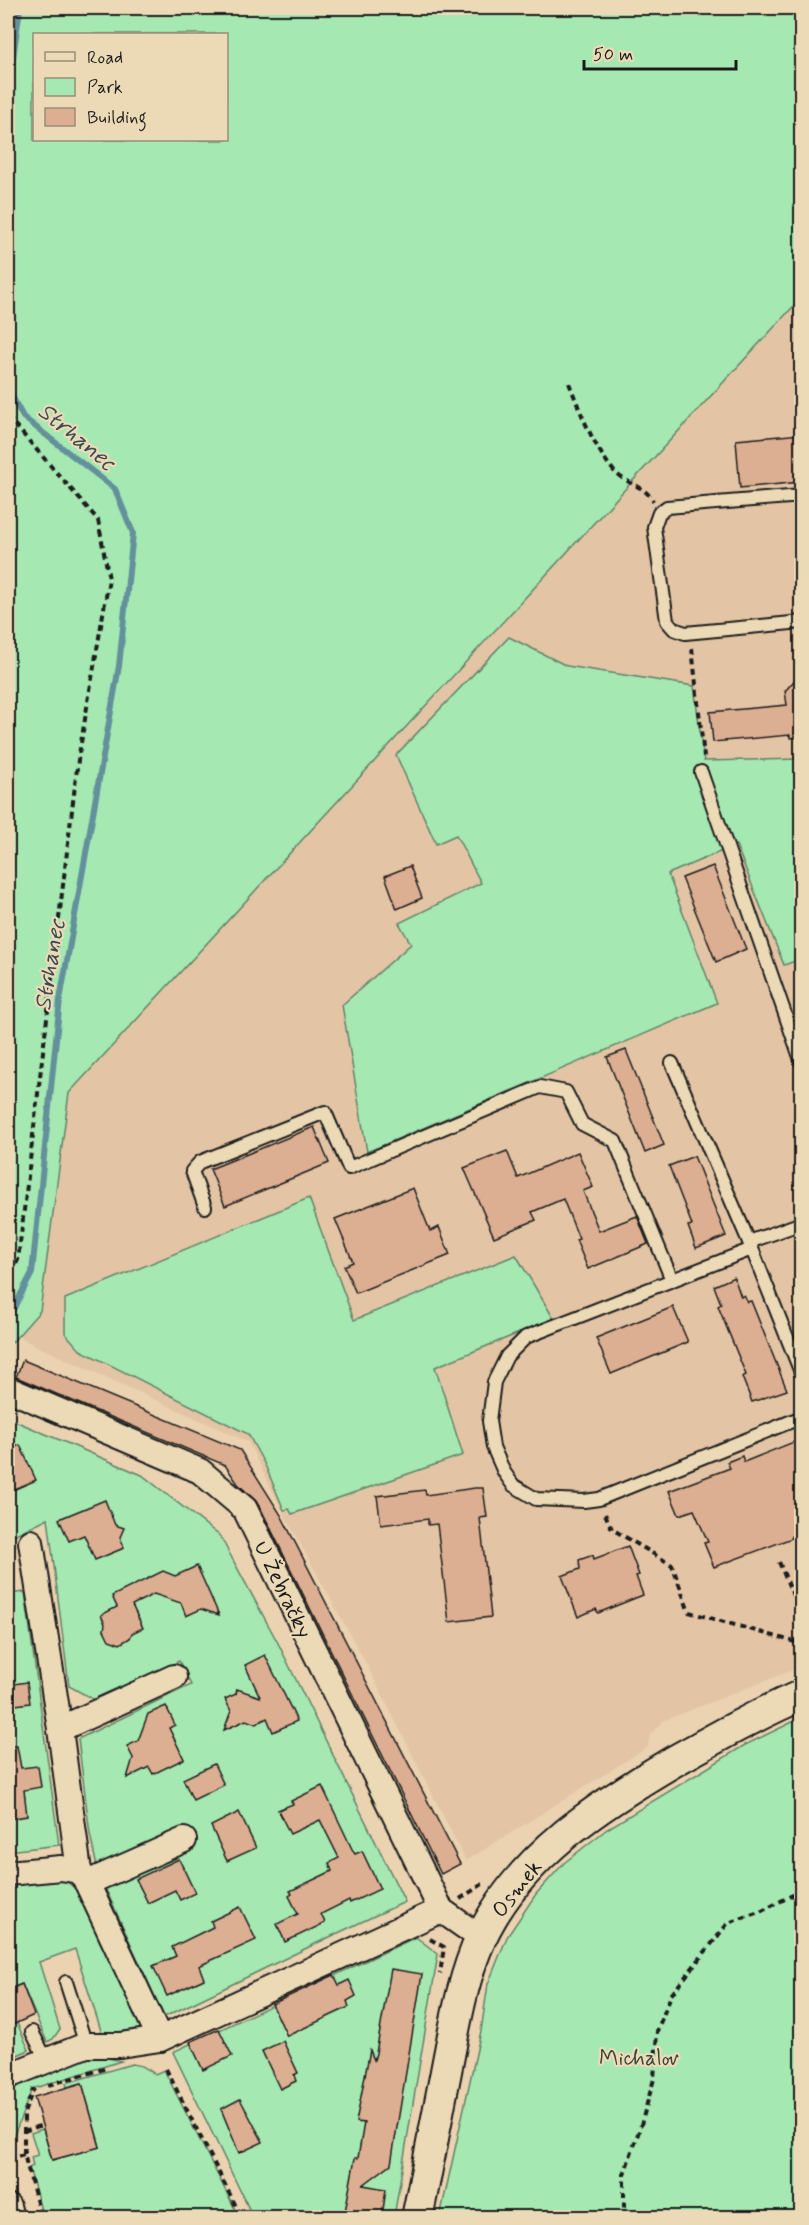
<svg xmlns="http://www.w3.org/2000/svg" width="809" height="2225" viewBox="0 0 809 2225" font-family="Mynerve,sans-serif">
	<rect width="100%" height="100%" fill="#ebd3b1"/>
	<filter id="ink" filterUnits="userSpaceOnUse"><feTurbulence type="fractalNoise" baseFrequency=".0167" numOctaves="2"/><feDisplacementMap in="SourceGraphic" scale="12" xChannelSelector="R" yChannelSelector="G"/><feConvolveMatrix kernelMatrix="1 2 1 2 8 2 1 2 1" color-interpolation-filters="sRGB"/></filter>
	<g filter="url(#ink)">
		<polygon fill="#e3c5a5" points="801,297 801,1667 663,1721 650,1735 648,1747 466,1861 368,1667 287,1520 248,1442 28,1342 18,1335 40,1311 69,1093"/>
		<g fill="#a5e8b2" stroke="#608267" stroke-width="1.5" fill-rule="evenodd">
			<path d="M8,8H801L802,297L69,1093L40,1311L8,1347ZM34,34H226V140H34Z"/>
			<polygon points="509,637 567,666 694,686 704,761 801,759 801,959 784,965 736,845 668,874 717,1003 367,1152 342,1005 411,944 399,923 481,883 456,835 436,844 396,755"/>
			<polygon points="309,1198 354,1320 516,1255 554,1319 435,1367 463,1455 292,1514 289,1509 284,1510 265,1465 248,1434 80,1350 65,1333 65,1299"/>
			<path d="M8,1418L142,1475L220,1536L278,1643L405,1902C324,1938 245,1979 164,2017L98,1872L90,1834L78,1739L191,1685L179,1661L96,1701L69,1686L48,1518L8,1538Z"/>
			<polygon points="25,1592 59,1845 8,1851 8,1594"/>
			<polygon points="801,1718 801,2217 440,2217 481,2031 488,1984 507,1937 536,1894 564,1863 607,1829 745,1745"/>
			<polygon points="61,1877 78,1891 146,2031 104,2040 75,1949 39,1962 60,2029 53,2039 47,2042 22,1984 8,1989 8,1880"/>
			<polygon points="416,1937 438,1954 394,2217 253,2217 173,2052"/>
			<polygon points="17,2023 29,2050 8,2059 8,2027"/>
			<polygon points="89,2058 108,2058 121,2061 32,2089 8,2151 8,2088 42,2073"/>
			<polygon points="132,2064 142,2066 155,2074 164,2070 239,2217 190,2217 189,2214 177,2218 43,2217 29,2168 33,2166 31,2157 38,2155 31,2133 43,2129 52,2160 100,2147 82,2083 67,2087 66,2083"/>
		</g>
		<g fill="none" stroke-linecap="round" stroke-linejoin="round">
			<g stroke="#62909b" stroke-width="6">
				<polyline points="8,92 20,8"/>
				<polyline points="8,389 23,417 115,489 133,533 119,666 60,1000 32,1273 8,1319"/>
			</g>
		</g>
		<g fill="#ddaf92" stroke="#1c1c1c" stroke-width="1.5">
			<polygon points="801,434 801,482 740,488 736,440"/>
			<polygon points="801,673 801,737 790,738 790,735 713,742 710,712 787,705 785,691"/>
			<polygon points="410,866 422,898 397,909 385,876"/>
			<polygon points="713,866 746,949 716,962 682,878"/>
			<polygon points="626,1050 664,1145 645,1153 607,1057"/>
			<polygon points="314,1127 329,1163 225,1206 210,1169"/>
			<polygon points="507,1151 518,1178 578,1152 593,1187 583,1191 599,1231 637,1216 648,1244 588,1269 576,1240 579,1239 563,1199 532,1212 536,1220 494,1237 464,1168"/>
			<polygon points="694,1156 726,1236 696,1248 688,1226 692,1225 669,1166"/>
			<polygon points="413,1188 430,1231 439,1227 450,1255 356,1293 344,1266 353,1262 335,1219"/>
			<polygon points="734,1277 741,1297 744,1295 747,1302 751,1301 787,1390 752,1402 742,1377 746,1375 718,1306 721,1304 714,1286"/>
			<polygon points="673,1307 688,1342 611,1374 596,1338"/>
			<polygon points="23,1360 240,1450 281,1515 460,1864 441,1874 258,1503 238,1484 225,1465 16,1377"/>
			<polygon points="801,1439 801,1533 792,1536 792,1538 714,1567 704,1543 708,1542 694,1510 679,1515 669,1491 730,1468 727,1462 742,1456 744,1462"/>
			<polygon points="20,1445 36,1480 8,1492 8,1450"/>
			<polygon points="475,1488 483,1488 487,1517 480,1518 491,1617 449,1622 437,1524 428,1525 428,1519 381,1525 377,1496 425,1490 426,1495"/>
			<polygon points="105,1500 115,1525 124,1528 120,1537 124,1548 95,1560 84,1535 69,1541 59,1519"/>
			<polygon points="628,1546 639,1575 636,1576 643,1595 598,1613 596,1609 578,1617 562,1576 580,1569 579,1560 593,1555 594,1559"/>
			<polygon points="197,1566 219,1615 201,1609 186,1616 181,1603 154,1594 132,1605 143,1628 132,1633 130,1638 120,1644 109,1640 104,1630 105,1624 101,1615 117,1607 112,1596 163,1571 175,1576"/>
			<polygon points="265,1655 297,1721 273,1732 267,1718 256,1724 246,1720 224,1730 231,1711 225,1699 236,1694 237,1689 260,1697 245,1665"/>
			<polygon points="27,1682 30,1703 8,1706 8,1685"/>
			<polygon points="166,1706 175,1725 169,1728 184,1759 153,1774 149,1767 127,1778 133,1758 127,1746 138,1741 148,1714"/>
			<polygon points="8,1746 17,1746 21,1768 38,1766 41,1787 24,1790 27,1816 8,1819"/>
			<polygon points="214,1764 224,1785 193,1800 183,1779"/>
			<polygon points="322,1786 353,1851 355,1854 362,1851 380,1889 350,1903 349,1900 321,1914 325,1923 285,1942 277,1924 298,1914 289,1896 292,1894 290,1891 332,1871 329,1863 339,1858 320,1820 290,1834 278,1810 293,1804 291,1801"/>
			<polygon points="239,1812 256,1848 227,1861 211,1826"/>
			<polygon points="179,1859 195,1893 180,1900 175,1890 148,1903 136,1879"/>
			<polygon points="240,1907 256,1940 199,1966 204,1979 167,1996 153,1966 176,1956 172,1947 213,1927 211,1921"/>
			<polygon points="391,1969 422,1974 391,2164 363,2185 386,2189 382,2217 344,2217 355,2158 358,2158 364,2123 356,2122 370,2050 374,2060 376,2053"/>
			<polygon points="334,1975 339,1985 349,1980 356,1996 347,2001 349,2007 287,2036 272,2004"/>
			<polygon points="22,1984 34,2015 8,2027 8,1990"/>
			<polygon points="219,2029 232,2056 203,2070 190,2042"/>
			<polygon points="283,2041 298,2073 294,2075 296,2081 280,2089 262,2051"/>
			<polygon points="82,2083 100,2147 52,2160 34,2097"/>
			<polygon points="240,2099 263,2142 239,2153 221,2109"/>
		</g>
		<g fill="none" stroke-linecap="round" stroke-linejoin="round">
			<defs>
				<g id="service">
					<polyline points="802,496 667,507 659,513 654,527 667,621 674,629 685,633 802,622"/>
					<polyline points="701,772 802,1063"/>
					<polyline points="672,1063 752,1249 802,1375"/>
					<polyline points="205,1207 192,1171 200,1162 325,1112 349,1168 540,1087 566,1092 582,1124 615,1141 672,1280"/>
					<polyline points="749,1242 802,1223"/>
					<polyline points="752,1249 526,1337 507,1356 494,1382 489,1421 493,1447 504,1472 513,1485 536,1499 584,1501 599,1499 802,1417"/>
					<polyline points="66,1982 86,2045"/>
					<polyline points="32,2032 47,2061"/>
				</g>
				<g id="minor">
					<polyline points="8,1389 200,1471 245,1509 441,1910"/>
					<polyline points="31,1542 60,1729 79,1871"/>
					<polyline points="60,1729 174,1677"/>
					<polyline points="8,1873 61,1868 79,1871 87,1883 160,2039"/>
					<polyline points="87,1883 184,1840"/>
					<polyline points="8,2076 86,2045 120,2045 160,2039 441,1910 481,1938"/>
					<polyline points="8,2206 11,2218"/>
				</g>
				<path id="tertiary" d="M417,2218C428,2165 438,2113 448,2061C456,2020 463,1977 481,1938C519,1856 601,1804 676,1760C717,1737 758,1714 802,1695"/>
			</defs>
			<use href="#service" stroke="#1c1c1c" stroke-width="16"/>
			<use href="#minor" stroke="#1c1c1c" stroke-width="28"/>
			<use href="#tertiary" stroke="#1c1c1c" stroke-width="34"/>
			<g stroke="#1c1c1c" stroke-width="4" stroke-dasharray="6 4.5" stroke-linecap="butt">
				<path d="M569,383C581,413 592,444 613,470C624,484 644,484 653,501"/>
				<polyline points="8,417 98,520 109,579 78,760 18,1260 8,1281"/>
				<polyline points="692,648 704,757"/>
				<polyline points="605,1514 612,1529 672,1565 689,1612 802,1644"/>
				<polyline points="779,1562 802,1617"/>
				<polyline points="460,1899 484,1883"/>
				<polyline points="430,1939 444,1947 440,1974"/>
				<polyline points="166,2069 242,2218"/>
				<polyline points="48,2085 107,2068"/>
				<polyline points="24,2131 42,2125"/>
				<polyline points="24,2154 24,2113 33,2090 35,2089"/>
				<polyline points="8,2159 24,2154 41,2218"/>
				<polyline points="624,2218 624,2174 640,2128 654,2079 657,2031 671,1995 728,1923 762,1911 802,1890"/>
			</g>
			<use href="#service" stroke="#ecdab7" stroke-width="12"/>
			<use href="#minor" stroke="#ecdab7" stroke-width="24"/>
			<use href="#tertiary" stroke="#ecdab7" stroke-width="30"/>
		</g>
	</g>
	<g text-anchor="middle" stroke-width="4.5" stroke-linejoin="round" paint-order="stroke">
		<g font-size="22" fill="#1c1c1c" stroke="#ecdab7">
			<text transform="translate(284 1589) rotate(64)" y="8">U Žebračky</text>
			<text transform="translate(516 1888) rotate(-52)" y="8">Osmek</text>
		</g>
		<g font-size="22" fill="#37453a" stroke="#ecdab7">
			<text x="639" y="2065">Michalov</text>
		</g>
		<g font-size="24" font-style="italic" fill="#394c51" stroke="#ecdab7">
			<text transform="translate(77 436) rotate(39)" y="8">Strhanec</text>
			<text transform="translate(49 965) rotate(-81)" y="8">Strhanec</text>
		</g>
	</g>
	<rect width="809" height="2225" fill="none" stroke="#ecdab7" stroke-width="30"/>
	<rect x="15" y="15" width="779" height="2195" fill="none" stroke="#1c1c1c" stroke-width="2" filter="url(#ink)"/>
	<rect x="33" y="33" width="195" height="108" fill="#ecdab7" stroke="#998e79" stroke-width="1.5"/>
	<rect x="45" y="52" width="30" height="9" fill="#ecdab7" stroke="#998e79" stroke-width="1.5"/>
	<text x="87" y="63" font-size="18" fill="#1c1c1c">Road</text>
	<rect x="45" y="78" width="30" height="18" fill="#a5e8b2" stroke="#998e79" stroke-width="1.5"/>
	<text x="87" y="93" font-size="18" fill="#1c1c1c">Park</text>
	<rect x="45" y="108" width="30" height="18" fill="#ddaf92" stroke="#998e79" stroke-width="1.5"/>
	<text x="87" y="123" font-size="18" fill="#1c1c1c">Building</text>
	<path d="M584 60v9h152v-9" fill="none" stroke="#1c1c1c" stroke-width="3"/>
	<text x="593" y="60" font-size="18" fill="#1c1c1c" stroke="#ecdab7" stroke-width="4.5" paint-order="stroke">50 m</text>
</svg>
